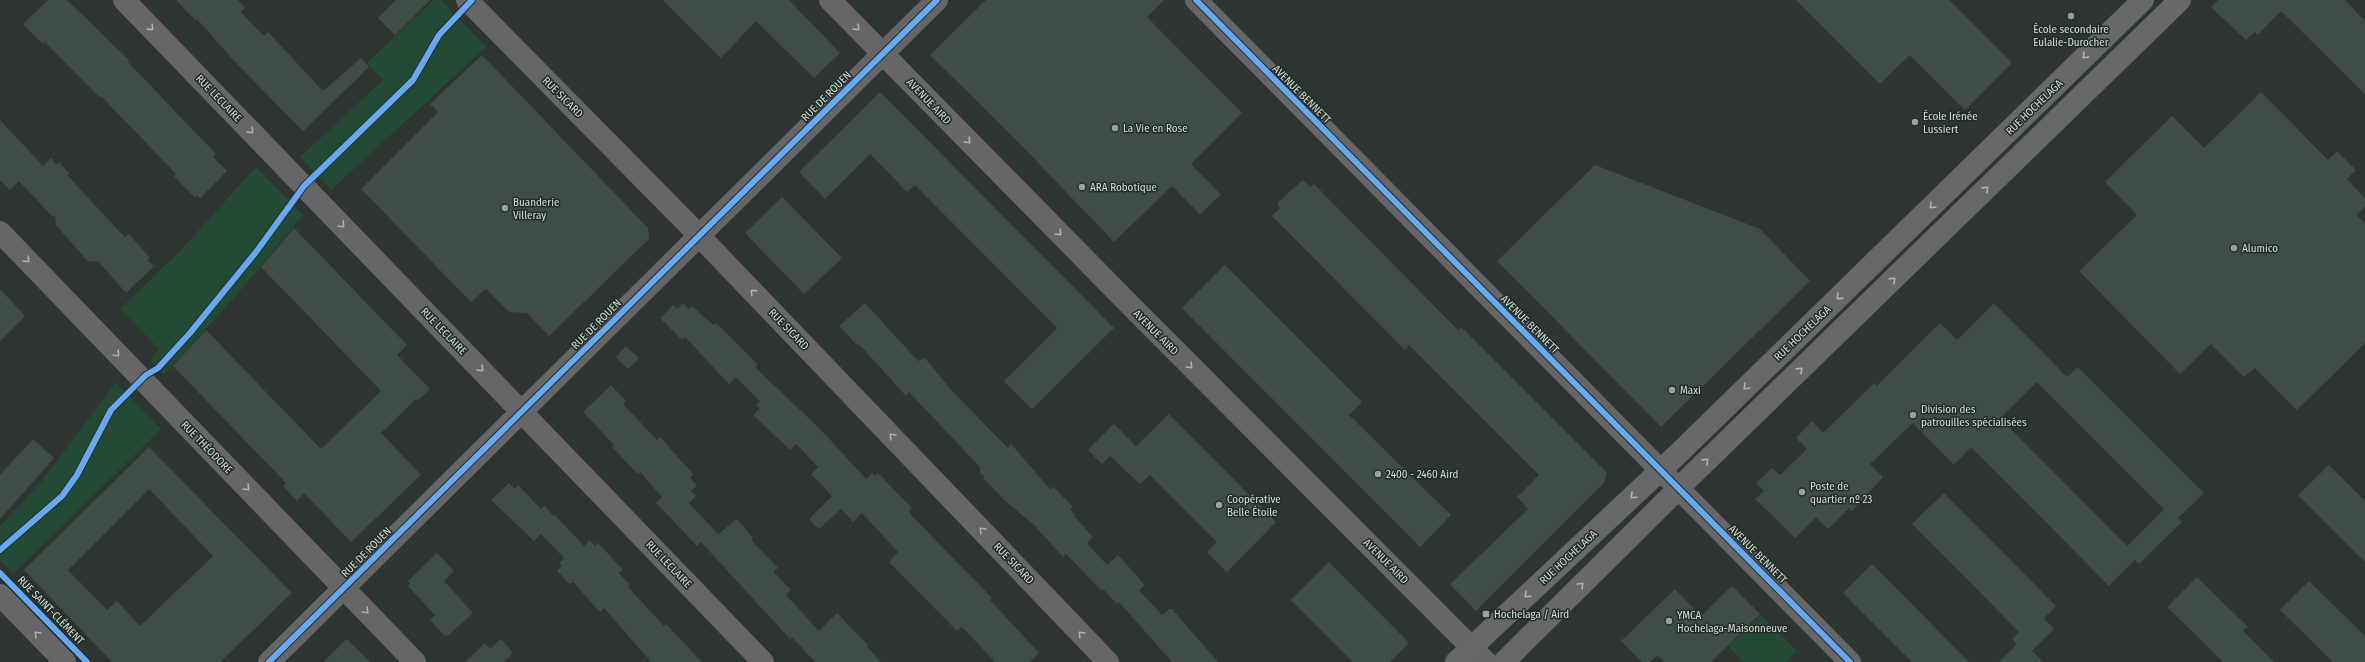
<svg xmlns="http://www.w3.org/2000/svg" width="2365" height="662" viewBox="0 0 2365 662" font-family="'Fira Sans Condensed',sans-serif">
	<rect width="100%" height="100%" fill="#2e3430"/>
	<g fill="#234a35">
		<polygon points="433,0 441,0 486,47 331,190 300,157 383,80 367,63"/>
		<polygon points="256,167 303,215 235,297 164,375 150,360 159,349 120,309 181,250"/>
		<polygon points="116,382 161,429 13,574 0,560 0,526 41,482"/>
		<polygon points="1761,615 1797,651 1786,662 1744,662 1728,646"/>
	</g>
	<g fill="#404c46" fill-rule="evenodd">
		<polygon points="48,0 67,0 129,60 127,61 216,154 213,157 227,171 200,198 197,196 195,198 174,176 176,174 101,96 99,97 45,42 43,44 23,24"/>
		<polygon points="176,0 238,0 245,8 241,12 264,36 268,32 323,91 361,58 369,67 303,131 235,62 197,19 196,21"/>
		<polygon points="396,0 430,0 395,35 378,18"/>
		<polygon points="663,0 789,0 840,53 814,78 756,21 721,58"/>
		<polygon points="986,0 1164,0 1147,17 1242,113 1191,164 1221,195 1200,214 1172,186 1114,242 1019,143 930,55"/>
		<polygon points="1796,0 1949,0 2012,63 1965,110 1910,55 1880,84"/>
		<polygon points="2218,0 2345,0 2365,21 2365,94 2281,11 2258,35 2255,32 2246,40 2211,7"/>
		<polygon points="482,55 648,228 649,239 549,336 527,313 509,312 486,289 471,302 361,189 438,112 430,104"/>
		<polygon points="880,92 1114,328 1032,409 1004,381 1057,328 915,185 907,192 870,154 825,199 799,172"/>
		<polygon points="2261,92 2328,160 2337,151 2356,170 2347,179 2365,198 2365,206 2357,215 2365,224 2365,343 2297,410 2255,368 2244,377 2211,344 2180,374 2079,271 2137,215 2105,182 2172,116 2204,148"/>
		<polygon points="0,120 43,166 51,158 56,165 59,162 70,174 67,175 119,231 125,237 129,234 150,258 147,260 154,266 126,293 98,261 89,262 84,257 56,225 55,216 52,216 19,181 10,190 0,180"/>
		<polygon points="1595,165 1760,229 1810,281 1661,427 1497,261"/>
		<polygon points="1303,180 1310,187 1314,184 1458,330 1461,327 1607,473 1604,483 1476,611 1450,584 1528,509 1517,497 1539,475 1409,345 1405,350 1272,216 1280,208 1277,203"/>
		<polygon points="782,197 842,258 804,294 745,233"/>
		<polygon points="294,228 407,345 397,355 430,389 417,401 416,399 381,433 421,475 351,542 304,493 297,501 283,486 286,483 173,366 206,330 321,449 381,391 261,267"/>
		<polygon points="1225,265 1362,402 1349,415 1451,515 1420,547 1182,308"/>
		<polygon points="0,289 25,316 0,341"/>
		<polygon points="683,303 689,309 692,306 713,325 716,323 758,365 755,367 823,432 866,479 872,473 875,476 878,473 912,508 909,511 912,516 992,598 990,600 1039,653 1029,662 995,662 962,627 957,631 889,562 898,552 862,513 853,522 841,509 819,529 809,519 832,496 811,474 818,467 796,444 790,450 753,415 760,408 756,405 760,401 736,377 729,384 685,337 682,340 660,318 673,305 677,309"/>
		<polygon points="865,303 918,361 925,358 952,391 1008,448 1011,444 1050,489 1053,487 1073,507 1070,510 1076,515 1074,516 1093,537 1087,543 1107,565 1118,555 1145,585 1139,590 1162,615 1169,609 1172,609 1218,662 1172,662 1119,602 1117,604 1103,589 1101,590 1066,554 1063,557 1034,525 1003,499 983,478 984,476 980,472 980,467 941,426 909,392 906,396 859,344 857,345 839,326"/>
		<path d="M1994,303L2067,377L2078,367L2204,493L2178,518L2182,522L2139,564L2135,560L2109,586L1971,447L1954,465L1913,423L1870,464L1883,477L1852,511L1849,508L1828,529L1816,517L1795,538L1755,499L1764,491L1756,483L1772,468L1780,475L1807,449L1796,438L1812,421L1823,433L1874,383L1877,386L1940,323L1957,340ZM2037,382L2164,509L2127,546L2000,418Z"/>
		<polygon points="626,346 639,358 628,369 616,357"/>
		<polygon points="611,385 626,401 623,404 657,440 660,437 693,474 690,478 697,485 691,491 696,496 689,503 718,534 737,519 753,538 751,540 778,568 773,572 791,590 786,595 819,631 837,613 868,645 867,647 881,662 815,662 792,637 790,639 701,542 697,546 656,503 662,497 640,472 638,474 612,447 614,445 583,412"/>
		<polygon points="1169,414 1276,522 1227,572 1207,552 1217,542 1150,475 1140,484 1110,456 1102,464 1088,450 1114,424 1136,446"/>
		<polygon points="33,439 54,458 0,519 0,475"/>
		<path d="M149,447L292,593L220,662H112L24,570ZM149,489L213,556L140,626L117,601L107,610L68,570Z"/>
		<polygon points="2329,465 2365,501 2365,562 2298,495"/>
		<polygon points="509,483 515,489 518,485 541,509 544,506 554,516 555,515 584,546 590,540 595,546 598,543 623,570 619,573 630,585 628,587 664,626 666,624 702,662 651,662 604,608 600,612 573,582 570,584 557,571 562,566 559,563 564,558 541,534 534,541 491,500"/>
		<polygon points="1944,493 2056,606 2044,618 2054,629 2032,651 2044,662 1999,662 2017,644 2012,639 2019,632 1912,524"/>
		<polygon points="437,553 454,571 444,581 473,613 449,635 445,636 430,620 435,615 408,586 410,584 408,581"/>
		<polygon points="1329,562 1409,643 1390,662 1353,662 1291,600"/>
		<polygon points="1872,564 1969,662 1912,662 1843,593"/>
		<polygon points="2197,577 2248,627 2243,631 2274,662 2223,662 2167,607"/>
		<polygon points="2309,581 2365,636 2365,662 2333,662 2280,610"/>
		<polygon points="1732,586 1760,614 1711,662 1665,662 1658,655 1650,662 1642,662 1621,641 1675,589 1701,616"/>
		<polygon points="347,639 370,662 323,662"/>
		<polygon points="501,639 513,653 503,662 465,662 485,643 490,649"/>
	</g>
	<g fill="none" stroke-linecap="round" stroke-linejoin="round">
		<g stroke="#666567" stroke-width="22">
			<polyline points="124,0 763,662"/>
			<polyline points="467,0 683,219 1108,662"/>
			<polyline points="830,0 1134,309 1486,662"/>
			<polyline points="1196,0 1850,662"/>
			<polyline points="0,232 415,662"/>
			<polyline points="0,595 65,662"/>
			<polyline points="269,662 937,0"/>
		</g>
		<g stroke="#676868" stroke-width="22">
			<polyline points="1456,662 1681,451 2143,0"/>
			<polyline points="1504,662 1693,474 2180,0"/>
		</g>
		<defs>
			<g id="cycleway">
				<polyline points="1196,0 1850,662"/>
				<polyline points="0,550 62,496 77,475 111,410 146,375 158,368 190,333 256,252 304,186 413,80 439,35 472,0"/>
				<polyline points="0,573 87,662"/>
				<polyline points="269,662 937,0"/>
			</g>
		</defs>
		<use href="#cycleway" stroke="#202d25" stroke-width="8"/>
		<use href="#cycleway" stroke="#66a8f1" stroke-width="6"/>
	</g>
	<defs><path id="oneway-chevron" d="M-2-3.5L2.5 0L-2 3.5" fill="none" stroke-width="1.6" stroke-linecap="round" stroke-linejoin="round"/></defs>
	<g stroke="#aeb3b0">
		<use href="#oneway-chevron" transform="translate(151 28) rotate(46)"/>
		<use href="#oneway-chevron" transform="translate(857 28) rotate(45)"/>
		<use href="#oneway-chevron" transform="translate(251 131) rotate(46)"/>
		<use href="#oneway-chevron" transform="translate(968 141) rotate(46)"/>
		<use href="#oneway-chevron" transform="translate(342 225) rotate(46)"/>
		<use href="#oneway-chevron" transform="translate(1059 233) rotate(46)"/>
		<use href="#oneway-chevron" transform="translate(27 260) rotate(46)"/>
		<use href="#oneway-chevron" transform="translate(753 292) rotate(-134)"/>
		<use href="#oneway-chevron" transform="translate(117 354) rotate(46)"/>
		<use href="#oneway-chevron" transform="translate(1190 366) rotate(45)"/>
		<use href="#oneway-chevron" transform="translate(481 369) rotate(46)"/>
		<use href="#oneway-chevron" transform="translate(892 436) rotate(-134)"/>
		<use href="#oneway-chevron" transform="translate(247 488) rotate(46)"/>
		<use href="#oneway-chevron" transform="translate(982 530) rotate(-134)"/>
		<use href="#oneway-chevron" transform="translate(366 611) rotate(46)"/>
		<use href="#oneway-chevron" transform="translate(37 634) rotate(-134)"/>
		<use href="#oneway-chevron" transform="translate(1081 634) rotate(-134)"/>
	</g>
	<g stroke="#aeb4b0">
		<use href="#oneway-chevron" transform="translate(2085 56) rotate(136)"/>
		<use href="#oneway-chevron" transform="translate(1986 189) rotate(-44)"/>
		<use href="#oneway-chevron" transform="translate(1932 206) rotate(135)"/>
		<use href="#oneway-chevron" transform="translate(1893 280) rotate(-44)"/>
		<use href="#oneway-chevron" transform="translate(1839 297) rotate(136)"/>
		<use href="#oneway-chevron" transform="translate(1800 370) rotate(-44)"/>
		<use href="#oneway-chevron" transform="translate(1746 387) rotate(136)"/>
		<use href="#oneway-chevron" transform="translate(1706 461) rotate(-44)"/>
		<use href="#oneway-chevron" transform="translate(1633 496) rotate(137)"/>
		<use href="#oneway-chevron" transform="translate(1581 585) rotate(-45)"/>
		<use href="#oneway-chevron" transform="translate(1527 595) rotate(137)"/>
	</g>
	<g fill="#9aa29d" stroke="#202d25" stroke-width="1.5">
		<circle cx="2071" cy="16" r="4"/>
		<circle cx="1915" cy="122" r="4"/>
		<circle cx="1115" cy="128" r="4"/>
		<circle cx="1082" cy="187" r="4"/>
		<circle cx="505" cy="208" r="4"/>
		<circle cx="2234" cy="248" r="4"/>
		<circle cx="1672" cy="390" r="4"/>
		<circle cx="1913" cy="415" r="4"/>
		<circle cx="1378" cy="474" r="4"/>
		<circle cx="1802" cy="492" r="4"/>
		<circle cx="1219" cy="505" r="4"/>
		<rect x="1482" y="610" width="8" height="8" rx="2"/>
		<circle cx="1669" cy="621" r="4"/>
	</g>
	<g text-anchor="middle" stroke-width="3" stroke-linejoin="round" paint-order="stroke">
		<g font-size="11" fill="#d4ddd7" stroke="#202d25" text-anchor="start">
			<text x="2071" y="33" text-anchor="middle">École secondaire<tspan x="2071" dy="13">Eulalie-Durocher</tspan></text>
			<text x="1923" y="120">École Irénée<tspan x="1923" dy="13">Lussiert</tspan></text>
			<text x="1123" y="132">La Vie en Rose</text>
			<text x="1090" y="191">ARA Robotique</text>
			<text x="513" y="206">Buanderie<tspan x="513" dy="13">Villeray</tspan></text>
			<text x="2242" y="252">Alumico</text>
			<text x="1680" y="394">Maxi</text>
			<text x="1921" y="413">Division des<tspan x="1921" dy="13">patrouilles spécialisées</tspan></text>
			<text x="1386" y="478">2400 - 2460 Aird</text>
			<text x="1810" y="490">Poste de<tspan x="1810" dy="13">quartier nº 23</tspan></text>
			<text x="1227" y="503">Coopérative<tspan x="1227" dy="13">Belle Étoile</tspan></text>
			<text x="1494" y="618">Hochelaga / Aird</text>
			<text x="1677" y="619">YMCA<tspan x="1677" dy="13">Hochelaga-Maisonneuve</tspan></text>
		</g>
		<g font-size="11" fill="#d4ddd7" stroke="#202d25">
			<text transform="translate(1302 94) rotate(45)" y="4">AVENUE BENNETT</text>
			<text transform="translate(826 96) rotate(-45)" y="4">RUE DE ROUEN</text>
			<text transform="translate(563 97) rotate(45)" y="4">RUE SICARD</text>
			<text transform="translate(219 98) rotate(46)" y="4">RUE LECLAIRE</text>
			<text transform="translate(929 101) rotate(46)" y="4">AVENUE AIRD</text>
			<text transform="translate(2034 107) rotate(-44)" y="4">RUE HOCHELAGA</text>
			<text transform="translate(596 324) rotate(-45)" y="4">RUE DE ROUEN</text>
			<text transform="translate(1530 324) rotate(45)" y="4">AVENUE BENNETT</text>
			<text transform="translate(789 329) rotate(46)" y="4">RUE SICARD</text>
			<text transform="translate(444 331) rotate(46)" y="4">RUE LECLAIRE</text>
			<text transform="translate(1156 332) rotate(45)" y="4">AVENUE AIRD</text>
			<text transform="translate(1802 333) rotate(-44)" y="4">RUE HOCHELAGA</text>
			<text transform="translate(207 447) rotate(46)" y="4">RUE THÉODORE</text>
			<text transform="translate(366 552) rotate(-45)" y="4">RUE DE ROUEN</text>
			<text transform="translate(1758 554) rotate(45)" y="4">AVENUE BENNETT</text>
			<text transform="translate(1568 557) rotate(-43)" y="4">RUE HOCHELAGA</text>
			<text transform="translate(1386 561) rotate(45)" y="4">AVENUE AIRD</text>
			<text transform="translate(1014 563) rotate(46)" y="4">RUE SICARD</text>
			<text transform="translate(669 564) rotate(46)" y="4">RUE LECLAIRE</text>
			<text transform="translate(51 610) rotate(46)" y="4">RUE SAINT-CLÉMENT</text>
		</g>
	</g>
</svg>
